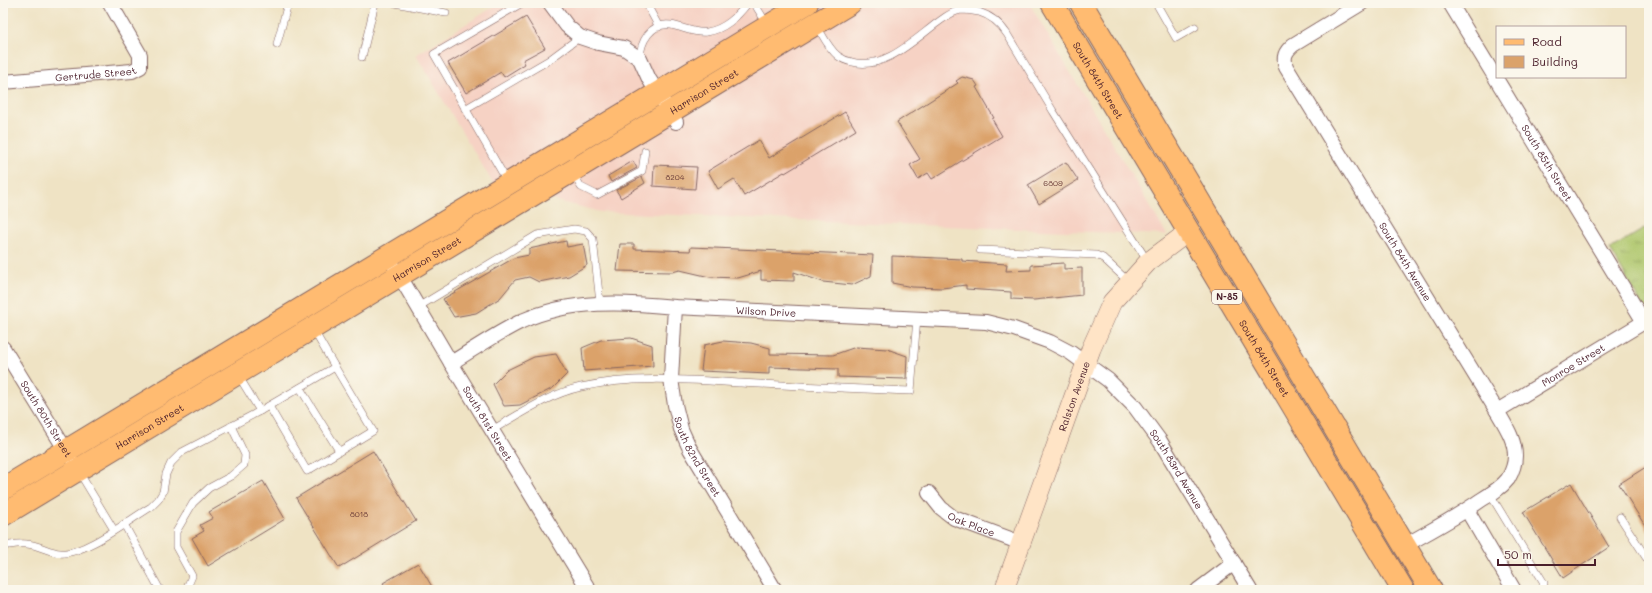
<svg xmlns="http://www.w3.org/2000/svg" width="1652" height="593" viewBox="0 0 1652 593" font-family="Mali,sans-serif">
	<defs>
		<pattern id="park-tufts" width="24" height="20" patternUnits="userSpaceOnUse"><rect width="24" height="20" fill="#aec66b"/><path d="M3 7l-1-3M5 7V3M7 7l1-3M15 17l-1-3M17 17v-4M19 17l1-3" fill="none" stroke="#90a058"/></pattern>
	</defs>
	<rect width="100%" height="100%" fill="#fbf7ec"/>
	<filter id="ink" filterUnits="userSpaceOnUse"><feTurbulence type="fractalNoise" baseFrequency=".025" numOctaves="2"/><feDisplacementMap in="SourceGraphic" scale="8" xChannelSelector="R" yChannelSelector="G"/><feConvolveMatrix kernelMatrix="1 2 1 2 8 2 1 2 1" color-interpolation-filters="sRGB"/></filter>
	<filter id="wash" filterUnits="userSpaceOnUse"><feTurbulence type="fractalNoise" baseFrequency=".012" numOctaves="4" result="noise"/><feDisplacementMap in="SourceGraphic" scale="16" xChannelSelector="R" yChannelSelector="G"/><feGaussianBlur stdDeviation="0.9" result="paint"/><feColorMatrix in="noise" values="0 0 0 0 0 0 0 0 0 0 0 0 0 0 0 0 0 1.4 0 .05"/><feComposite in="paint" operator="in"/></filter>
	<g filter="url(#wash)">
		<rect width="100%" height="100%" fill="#efe3c4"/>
		<polygon fill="#f6d2c4" points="500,3 1029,3 1167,235 601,212 494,185 416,55"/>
		<polygon fill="url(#park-tufts)" stroke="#7c724b" points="1649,226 1649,308 1645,311 1610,249"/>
		<g id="blocks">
			<g fill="#dba26a">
				<polygon points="526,17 545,48 523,60 525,64 504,77 501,72 466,93 448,63"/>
				<polygon points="962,77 974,80 978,86 976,87 994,118 992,119 1002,136 932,179 928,173 918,179 910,165 920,159 897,122 958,83 956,81"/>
				<polygon points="845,112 856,130 785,173 784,172 744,196 734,179 718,189 708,171 759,140 769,158"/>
				<polygon points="633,161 637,168 611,182 608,176"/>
				<polygon points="1066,162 1078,180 1039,204 1028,185"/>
				<polygon points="654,165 697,167 695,189 653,186"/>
				<polygon points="642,177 645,183 621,198 616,190"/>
				<polygon points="566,241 567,247 583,244 587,265 569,276 539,282 529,277 515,280 500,298 476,313 454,317 443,299 514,258 529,255 529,249"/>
				<polygon points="620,244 634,244 634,249 690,251 691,247 873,255 871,276 852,285 823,282 794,272 794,281 761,280 761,271 738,278 710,277 680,270 672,272 617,271"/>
				<polygon points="892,256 962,259 962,261 1007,264 1006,271 1031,270 1031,265 1064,263 1064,269 1082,268 1082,295 1034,300 1011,299 1011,292 966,289 966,285 942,288 912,287 892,283"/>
				<polygon points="631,338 652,345 653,366 584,371 582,348 601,340"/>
				<polygon points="723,341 751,343 770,348 770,354 833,355 856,347 887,349 907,356 906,379 838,377 838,369 769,367 769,374 701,371 704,345"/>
				<polygon points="556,354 567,374 553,388 520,405 504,406 493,384 507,370 534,357"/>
				<polygon points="373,451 416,521 339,568 296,498"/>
				<polygon points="1649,465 1649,532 1619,484"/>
				<polygon points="263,481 285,519 208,566 192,538 204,531 200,525 213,518 209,512"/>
				<polygon points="1571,483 1609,547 1563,578 1523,512"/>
				<polygon points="418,563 434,590 387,590 383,583"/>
			</g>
		</g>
	</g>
	<g filter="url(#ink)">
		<use href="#blocks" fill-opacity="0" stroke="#846461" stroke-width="1"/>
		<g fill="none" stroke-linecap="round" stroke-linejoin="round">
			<defs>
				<g id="lane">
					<polyline points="395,3 446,13"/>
					<polyline points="646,3 659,27"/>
					<polyline points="754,3 767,24"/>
					<polyline points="1156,3 1176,38 1195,27"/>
					<path d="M817,26C823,36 829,49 838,56C842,59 847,61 852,62C883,71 914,40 937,23C944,18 952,11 961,10C967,10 974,11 979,12C992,16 1000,23 1007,34L1053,111L1148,262"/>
					<polyline points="277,44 288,3"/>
					<polyline points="362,57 375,3"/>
					<path d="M640,59C640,42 651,22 671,25C683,27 694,34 707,32C725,29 737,17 748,3"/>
					<polyline points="465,109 549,60 580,37"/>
					<polyline points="573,173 581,187 597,195 642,171 645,151"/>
					<polyline points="507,181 434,54 522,3"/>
					<polyline points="980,250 1096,255 1103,258 1129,282"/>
					<polyline points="418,307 537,235 574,229 586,231 593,239 600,303"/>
					<polyline points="238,375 260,411"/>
					<polyline points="300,388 339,451"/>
					<polyline points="269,406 307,471 373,431 335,367"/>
					<path d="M492,430C520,414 549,394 581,387C632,375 690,380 741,383C798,386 854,389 911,391L917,318"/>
					<polyline points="79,472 114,530"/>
					<polyline points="1490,494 1544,583 1542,590"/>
					<polyline points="1620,517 1649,562"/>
					<polyline points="124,524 160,590"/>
					<path d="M3,546C11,545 19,543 27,544C39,545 49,552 60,553C83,556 130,519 151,507L158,500L163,492L166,474L171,463L182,452L260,411L335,367L313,329"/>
					<polyline points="186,590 192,576 176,547 176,532 193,503 209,488 231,476 244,465 245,455 231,426"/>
				</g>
				<g id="street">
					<polyline points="550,3 567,26 580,37 598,43 624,48 640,59 649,79 676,122"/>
					<path id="s1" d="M1362,3L1293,45C1285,52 1283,57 1286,67L1497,411C1505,425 1515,439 1515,456C1515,464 1512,472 1508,479C1501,488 1491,494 1481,500C1457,517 1430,531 1404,546"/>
					<path id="s2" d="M1450,3L1644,322"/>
					<path id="s3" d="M3,82L132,71L140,67V55L110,3"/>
					<path id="s4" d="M395,268L451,363L589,590"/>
					<path id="s5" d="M675,307L671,379L675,405L681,429L690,449L775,590"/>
					<path id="s6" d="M3,348L70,457"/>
					<path id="s7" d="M451,363C474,349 497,333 522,321C571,299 624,302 675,307L986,322L1014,329L1050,342L1071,353L1108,380L1135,407L1160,441L1250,590"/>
					<path id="s8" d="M1497,411L1649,319"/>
					<path id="s9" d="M929,493L941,508L954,518L1021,543"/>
					<polyline points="1467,510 1514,590"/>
					<polyline points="1198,590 1234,563"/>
				</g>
				<g id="secondary">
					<path id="s10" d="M1004,590L1091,349L1112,302L1148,262L1188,232"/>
				</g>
				<g id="primary">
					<path id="s11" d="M1052,3L1403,590"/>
					<polyline points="1081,3 1431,590"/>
					<polyline points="3,489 807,3"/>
					<path id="s12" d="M3,515L850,3"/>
				</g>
			</defs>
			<use href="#lane" stroke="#846461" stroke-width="8"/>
			<use href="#street" stroke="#846461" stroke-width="16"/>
			<use href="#secondary" stroke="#846461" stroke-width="20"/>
			<use href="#primary" stroke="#846461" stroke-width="24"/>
			<use href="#lane" stroke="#fff" stroke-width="7"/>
			<use href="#street" stroke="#fff" stroke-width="14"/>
			<use href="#secondary" stroke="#ffe4c6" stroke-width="19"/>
			<use href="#primary" stroke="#ffbb71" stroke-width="22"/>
		</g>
	</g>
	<g text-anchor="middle" stroke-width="3.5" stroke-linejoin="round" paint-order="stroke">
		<g font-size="8" fill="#6e403b">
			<text x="675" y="180">8204</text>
			<text x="1053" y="186">6809</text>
			<text x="359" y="517">8018</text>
		</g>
		<rect fill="#fbf7ec" stroke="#7f6065" stroke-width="1" x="1212" y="290" width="30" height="14" rx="3"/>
		<g font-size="9" font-weight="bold" fill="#4a1f2b">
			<text x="1227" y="300">N-85</text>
		</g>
		<g font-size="10" fill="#4a1f2b" stroke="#fbf7ec">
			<text dy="4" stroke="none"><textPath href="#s3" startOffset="93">Gertrude Street</textPath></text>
			<text dy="4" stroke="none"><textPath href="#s11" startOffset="90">South 84th Street</textPath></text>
			<text dy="4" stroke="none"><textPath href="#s12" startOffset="819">Harrison Street</textPath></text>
			<text dy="4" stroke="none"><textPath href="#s2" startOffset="187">South 85th Street</textPath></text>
			<text dy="4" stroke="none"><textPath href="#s12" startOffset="495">Harrison Street</textPath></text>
			<text dy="4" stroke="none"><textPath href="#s1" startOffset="334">South 84th Avenue</textPath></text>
			<text dy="4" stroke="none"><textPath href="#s7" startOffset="329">Wilson Drive</textPath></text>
			<text dy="4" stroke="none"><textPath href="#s11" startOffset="414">South 84th Street</textPath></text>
			<text dy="4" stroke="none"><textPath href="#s8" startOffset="89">Monroe Street</textPath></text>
			<text dy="4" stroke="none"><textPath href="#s10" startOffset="206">Ralston Avenue</textPath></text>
			<text dy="4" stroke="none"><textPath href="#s6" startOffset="83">South 80th Street</textPath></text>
			<text dy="4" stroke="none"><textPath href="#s4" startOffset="181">South 81st Street</textPath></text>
			<text dy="4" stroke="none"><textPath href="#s12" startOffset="171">Harrison Street</textPath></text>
			<text dy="4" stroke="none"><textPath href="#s5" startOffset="155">South 82nd Street</textPath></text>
			<text dy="4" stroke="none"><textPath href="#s7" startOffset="799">South 83rd Avenue</textPath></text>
			<text dy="4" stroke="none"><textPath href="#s9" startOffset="54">Oak Place</textPath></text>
		</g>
	</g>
	<rect width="1652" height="593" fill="none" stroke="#fbf7ec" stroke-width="16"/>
	<rect x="1496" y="26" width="130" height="52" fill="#fbf7ec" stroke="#b4a19f"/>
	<rect x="1504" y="39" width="20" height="6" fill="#ffbb71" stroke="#b4a19f"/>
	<text x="1532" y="46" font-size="12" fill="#4a1f2b">Road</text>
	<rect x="1504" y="56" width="20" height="12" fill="#dba26a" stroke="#b4a19f"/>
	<text x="1532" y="66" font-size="12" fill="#4a1f2b">Building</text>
	<path d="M1498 559v6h97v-6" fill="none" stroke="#4a1f2b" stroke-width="2"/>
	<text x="1504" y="559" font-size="12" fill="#4a1f2b" stroke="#fbf7ec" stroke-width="3" paint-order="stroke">50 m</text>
</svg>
